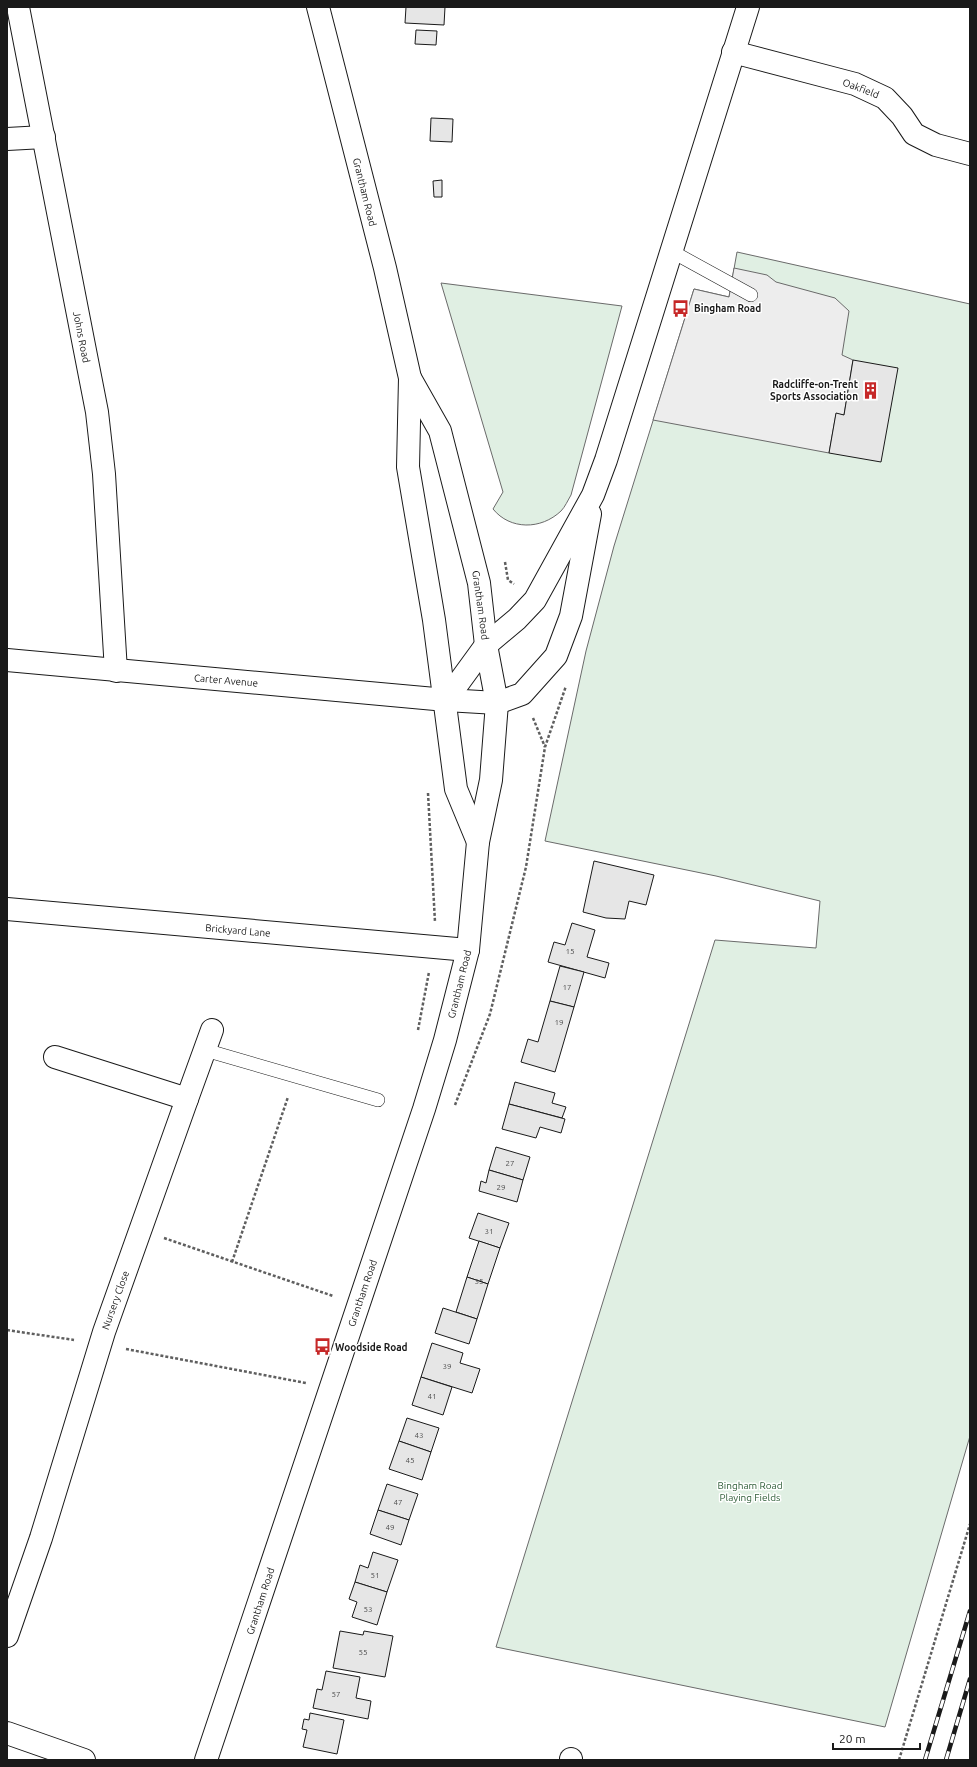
<svg xmlns="http://www.w3.org/2000/svg" width="977" height="1767" viewBox="0 0 977 1767" font-family="Ubuntu,sans-serif">
	<rect width="100%" height="100%" fill="#fff"/>
	<g fill="#e0efe3" stroke="#6a6a6a">
		<polygon points="737,252 970,304 970,1436 885,1727 496,1647 715,940 816,948 820,901 716,876 545,841 586,651 614,546 694,289 729,297"/>
		<path d="M441,283L622,306L571,495C568,500 565,507 561,511C541,530 510,530 493,509L503,492Z"/>
	</g>
	<polygon fill="#ededed" stroke="#6a6a6a" points="734,268 767,275 776,282 835,298 849,311 842,355 853,360 844,415 836,414 829,453 653,420 694,289 729,297"/>
	<g fill="#e6e6e6" stroke="#1a1a1a">
		<polygon points="406,7 445,7 444,25 405,23"/>
		<polygon points="416,30 437,31 436,45 415,44"/>
		<polygon points="431,118 453,119 452,142 430,141"/>
		<polygon points="442,180 442,197 434,197 433,181"/>
		<polygon points="853,360 898,368 881,462 829,453 836,413 844,415"/>
		<polygon points="594,861 654,875 646,905 629,901 625,919 606,918 583,912"/>
		<polygon points="572,923 595,930 587,957 609,963 605,978 548,962 554,942 565,945"/>
		<polygon points="560,966 584,972 574,1007 550,1001"/>
		<polygon points="550,1001 574,1007 555,1072 521,1062 528,1039 538,1042"/>
		<polygon points="515,1082 555,1093 552,1103 566,1107 562,1118 509,1104"/>
		<polygon points="509,1104 565,1119 561,1133 540,1127 536,1138 502,1129"/>
		<polygon points="496,1147 530,1157 523,1180 489,1170"/>
		<polygon points="489,1170 523,1180 517,1202 479,1191 481,1181 486,1183"/>
		<polygon points="478,1213 509,1223 500,1248 469,1238"/>
		<polygon points="479,1241 500,1248 488,1284 467,1277"/>
		<polygon points="467,1277 488,1284 477,1319 456,1312"/>
		<polygon points="443,1308 477,1319 469,1344 435,1333"/>
		<polygon points="432,1343 463,1353 460,1363 480,1369 472,1393 421,1377"/>
		<polygon points="421,1377 452,1387 443,1415 412,1405"/>
		<polygon points="407,1418 439,1428 431,1452 399,1441"/>
		<polygon points="399,1441 431,1452 422,1480 389,1469"/>
		<polygon points="387,1484 418,1494 409,1520 378,1510"/>
		<polygon points="378,1510 409,1520 401,1545 370,1534"/>
		<polygon points="373,1552 398,1560 387,1592 355,1582 360,1565 368,1568"/>
		<polygon points="355,1582 387,1592 377,1625 352,1617 357,1602 349,1599"/>
		<polygon points="340,1631 363,1635 364,1631 393,1636 385,1677 333,1668"/>
		<polygon points="326,1671 360,1677 356,1698 371,1701 368,1719 313,1708 317,1689 322,1690"/>
		<polygon points="310,1713 344,1720 337,1754 303,1747 307,1730 302,1729 304,1719 309,1720"/>
	</g>
	<g fill="none" stroke-linecap="round" stroke-linejoin="round">
		<defs>
			<g id="lane">
				<polyline points="671,251 751,295"/>
				<polyline points="205,1050 378,1100"/>
			</g>
			<g id="street">
				<polyline points="18,7 97,412 104,474 116,671"/>
				<polyline points="733,52 855,84 885,98 902,116 914,134 936,145 970,154"/>
				<polyline points="7,139 44,137"/>
				<polyline points="7,660 446,700"/>
				<polyline points="7,909 468,950"/>
				<polyline points="187,1099 212,1030"/>
				<polyline points="7,1636 41,1538 104,1332 187,1099 55,1057"/>
				<polyline points="7,1733 84,1760"/>
				<polyline points="571,1760 571,1759"/>
			</g>
			<g id="secondary">
				<polyline points="446,700 486,645 517,619 535,600 593,495 606,460 748,7"/>
				<polyline points="446,700 497,703 522,694 556,656 571,616 590,514"/>
			</g>
			<g id="highway">
				<polyline points="318,7 385,268 410,378 408,467 434,620 456,789 478,842"/>
				<polyline points="206,1760 424,1109 445,1040 468,950 478,842 491,780 497,703 486,645 479,583 440,431 410,378"/>
			</g>
		</defs>
		<use href="#lane" stroke="#1a1a1a" stroke-width="14"/>
		<use href="#street" stroke="#1a1a1a" stroke-width="24"/>
		<use href="#secondary" stroke="#1a1a1a" stroke-width="24"/>
		<use href="#highway" stroke="#1a1a1a" stroke-width="24"/>
		<g stroke="#5f5f5f" stroke-width="2.5" stroke-dasharray="3 2" stroke-linecap="butt">
			<polyline points="505,562 508,580 514,584"/>
			<polyline points="533,718 545,747"/>
			<polyline points="428,793 435,922"/>
			<polyline points="418,1030 429,972"/>
			<polyline points="455,1105 490,1014 526,867 545,747 566,686"/>
			<polyline points="164,1238 333,1296"/>
			<polyline points="232,1262 288,1097"/>
			<polyline points="7,1330 74,1340"/>
			<polyline points="126,1349 306,1383"/>
			<polyline points="899,1760 970,1524"/>
		</g>
		<use href="#lane" stroke="#fff" stroke-width="13"/>
		<use href="#street" stroke="#fff" stroke-width="22"/>
		<use href="#secondary" stroke="#fff" stroke-width="22"/>
		<use href="#highway" stroke="#fff" stroke-width="22"/>
		<defs>
			<g id="rail">
				<polyline points="925,1760 970,1611"/>
				<polyline points="946,1760 970,1679"/>
			</g>
		</defs>
		<use href="#rail" stroke="#1a1a1a" stroke-width="4.5"/>
		<use href="#rail" stroke="#fff" stroke-width="3" stroke-dasharray="9" stroke-linecap="butt"/>
	</g>
	<defs>
		<symbol id="bus-bare" viewBox="-9 -9 18 18"><path d="M-5-6H5V4H4V6H2V4H-2V6H-4V4H-5ZM-3.5-4V0h7V-4ZM-3.5 1.2v1.5H-2V1.2ZM2 1.2v1.5H3.5V1.2Z" fill="#c62828" stroke="#fff" stroke-width="2.5" paint-order="stroke"/></symbol>
		<symbol id="building-bare" viewBox="-9 -9 18 18"><path d="M-4-6H4V6H1V3H-1V6H-4ZM-2.5-4.3h1.7v1.8h-1.7ZM.8-4.3h1.7v1.8H.8ZM-2.5-1h1.7V.8h-1.7ZM.8-1h1.7V.8H.8Z" fill="#c62828" stroke="#fff" stroke-width="2.5" paint-order="stroke"/></symbol>
	</defs>
	<g fill-rule="evenodd">
		<use href="#bus-bare" x="668" y="296" width="25" height="25"/>
		<use href="#building-bare" x="858" y="378" width="25" height="25"/>
		<use href="#bus-bare" x="310" y="1334" width="25" height="25"/>
	</g>
	<g text-anchor="middle" stroke-width="3" stroke-linejoin="round" paint-order="stroke">
		<g font-size="8" fill="#4d4d4d">
			<text x="570" y="954">15</text>
			<text x="567" y="990">17</text>
			<text x="559" y="1025">19</text>
			<text x="510" y="1166">27</text>
			<text x="501" y="1190">29</text>
			<text x="489" y="1234">31</text>
			<text x="479" y="1284">35</text>
			<text x="447" y="1369">39</text>
			<text x="432" y="1399">41</text>
			<text x="419" y="1438">43</text>
			<text x="410" y="1463">45</text>
			<text x="398" y="1505">47</text>
			<text x="390" y="1530">49</text>
			<text x="375" y="1578">51</text>
			<text x="368" y="1612">53</text>
			<text x="363" y="1655">55</text>
			<text x="336" y="1697">57</text>
		</g>
		<g font-size="10" fill="#1a1a1a" stroke="#fff">
			<text transform="translate(861 88) rotate(21)" y="4">Oakfield</text>
			<text transform="translate(365 192) rotate(76)" y="4">Grantham Road</text>
			<text transform="translate(82 337) rotate(79)" y="4">Johns Road</text>
			<text transform="translate(481 605) rotate(82)" y="4">Grantham Road</text>
			<text transform="translate(226 680) rotate(5)" y="4">Carter Avenue</text>
			<text transform="translate(238 930) rotate(5)" y="4">Brickyard Lane</text>
			<text transform="translate(459 984) rotate(-76)" y="4">Grantham Road</text>
			<text transform="translate(362 1293) rotate(-71)" y="4">Grantham Road</text>
			<text transform="translate(115 1300) rotate(-70)" y="4">Nursery Close</text>
			<text transform="translate(260 1601) rotate(-72)" y="4">Grantham Road</text>
		</g>
		<g font-size="10" font-weight="bold" fill="#1a1a1a" stroke="#fff" text-anchor="start">
			<text x="694" y="312">Bingham Road</text>
			<text x="858" y="388" text-anchor="end">Radcliffe-on-Trent<tspan x="858" dy="12">Sports Association</tspan></text>
			<text x="335" y="1351">Woodside Road</text>
		</g>
		<g font-size="10" fill="#2b5a34" stroke="#fff">
			<text x="750" y="1489">Bingham Road<tspan x="750" dy="12">Playing Fields</tspan></text>
		</g>
	</g>
	<rect width="977" height="1767" fill="none" stroke="#1a1a1a" stroke-width="16"/>
	<path d="M833 1743v6h87v-6" fill="none" stroke="#1a1a1a" stroke-width="2"/>
	<text x="839" y="1743" font-size="12" fill="#1a1a1a" stroke="#ffffff" stroke-width="3" paint-order="stroke">20 m</text>
</svg>
